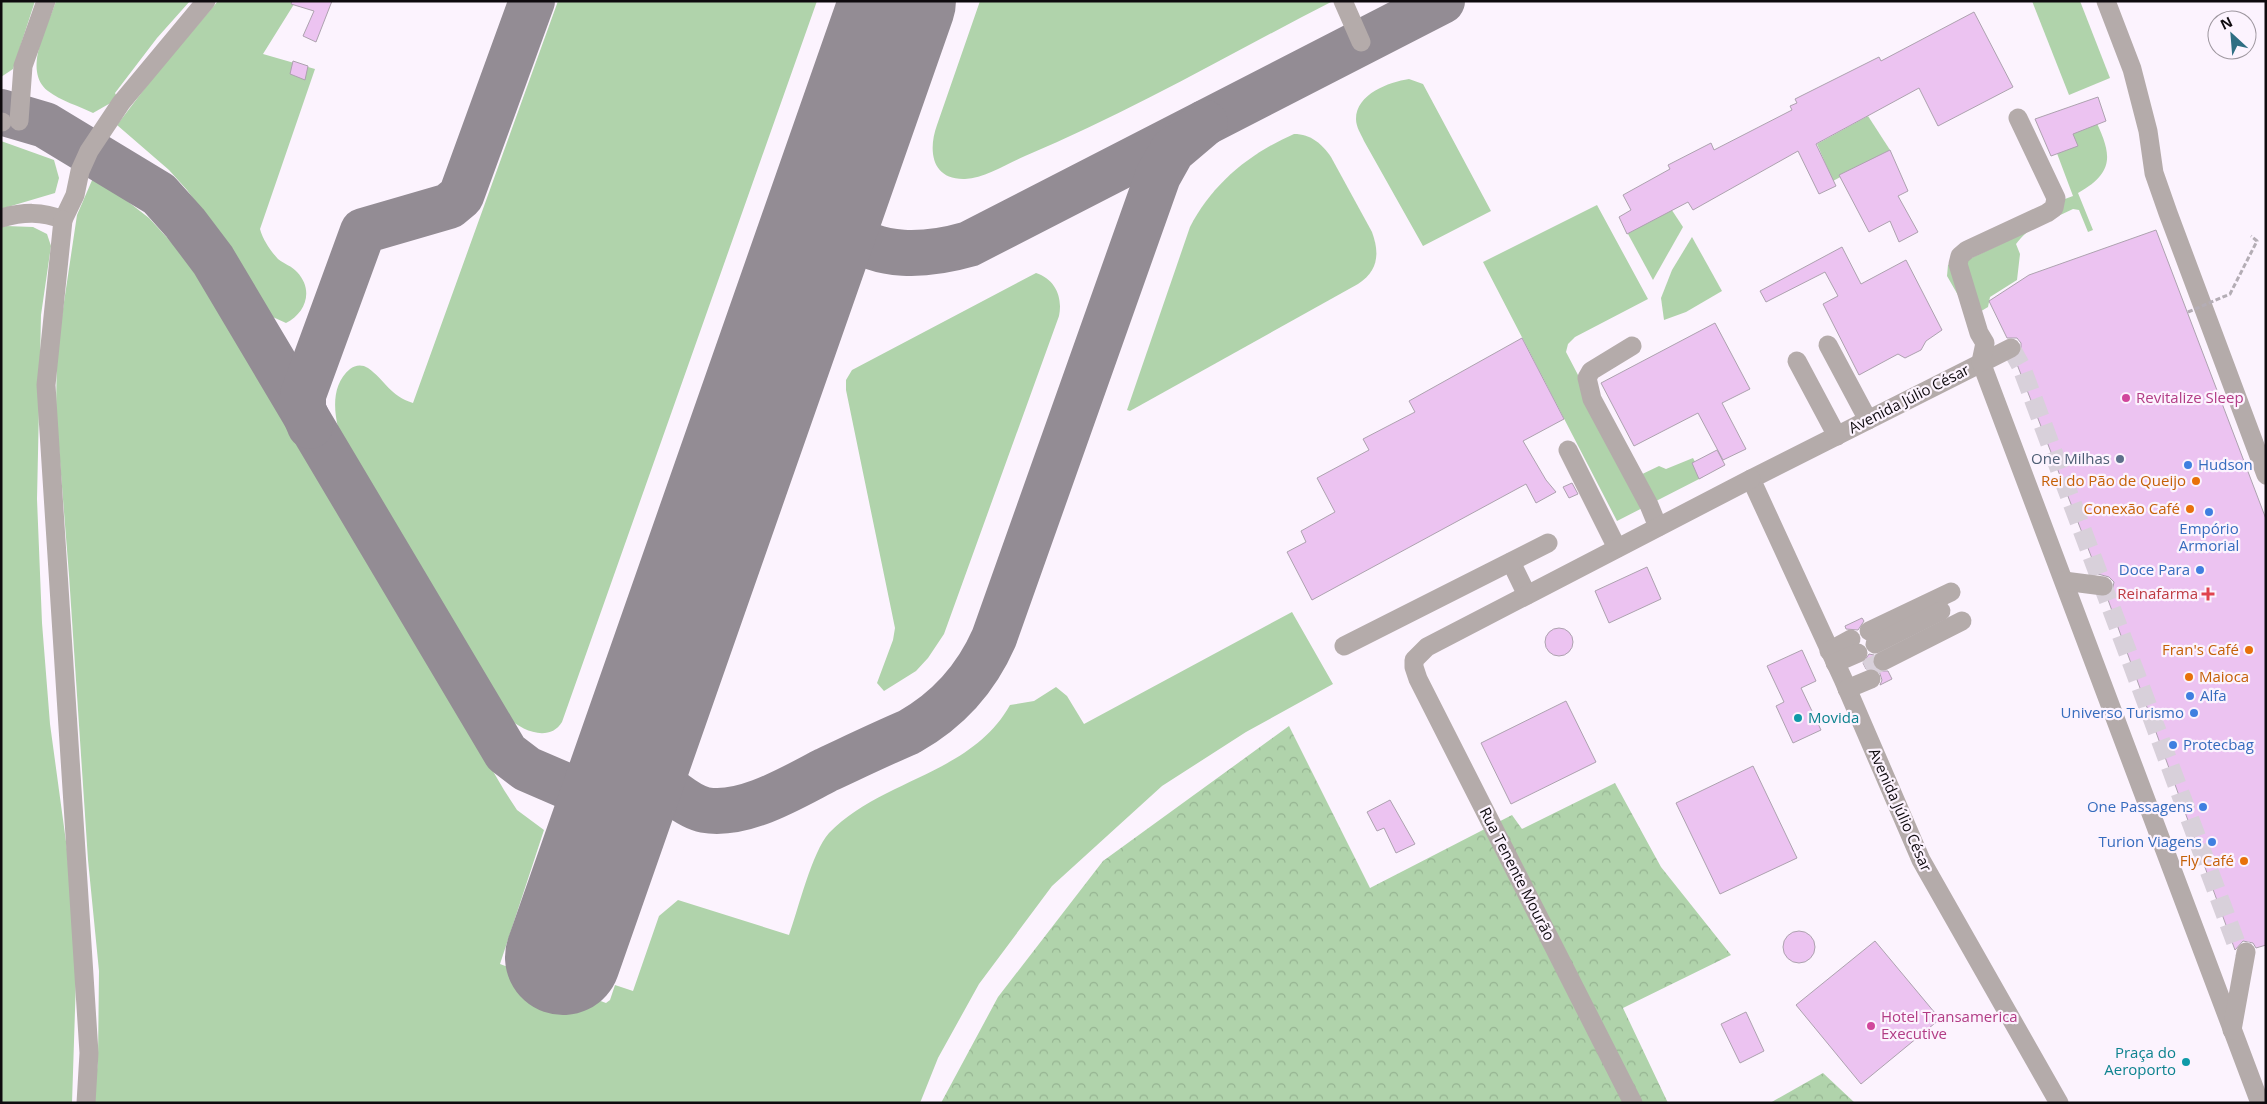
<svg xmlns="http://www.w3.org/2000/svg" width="2267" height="1104" viewBox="0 0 2267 1104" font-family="'Open Sans',sans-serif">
	<defs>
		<pattern id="forest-crowns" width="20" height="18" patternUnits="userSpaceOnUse" patternTransform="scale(1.25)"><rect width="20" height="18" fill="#b0d3ab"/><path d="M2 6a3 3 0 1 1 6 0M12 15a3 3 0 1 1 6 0" fill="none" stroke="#96b492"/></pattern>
	</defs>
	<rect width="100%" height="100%" fill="#fcf3fe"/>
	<g fill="#b0d3ab">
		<polygon points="1,1 35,1 13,69 1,77"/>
		<path d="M56,1H190L157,38L115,93L117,97L114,101L93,113C79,106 61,101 48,91C22,70 48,26 56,1Z"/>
		<path d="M218,1H296L263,54L315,69L260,229C263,240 270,250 278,259C284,264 292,266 297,272C314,290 306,313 286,323L264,313L206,216L187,190L169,170L117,125L155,75Z"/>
		<path d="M558,1H817L562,722C548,745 515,728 503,712L345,449C335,424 327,388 350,369C355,365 362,364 368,368C385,380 390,396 413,403Z"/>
		<path d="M980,1H1333C1231,53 1131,112 1025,156C1007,164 985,178 965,179C931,180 928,150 937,125Z"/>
		<polygon points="2032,1 2080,1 2110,78 2069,95"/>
		<path d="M1409,79L1423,84L1491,211L1423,246L1364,141C1361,134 1356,127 1356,119C1356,94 1389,82 1409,79Z"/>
		<polygon points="1868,116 1890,150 1833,181 1817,144"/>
		<path d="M2094,117C2110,151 2118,171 2078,193L2093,230L2088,232L2079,210L2073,209C2048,222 2036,219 2016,244L2020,254L2017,280L1990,297L1988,307L1978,313L1966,309L1947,276L1948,265L1955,260L1965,261L2001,244L2030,212L2073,196L2055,148L2062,133Z"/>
		<path d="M1294,134C1311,134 1322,144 1331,157L1372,232C1380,254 1378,271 1358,284L1130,411L1127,410L1190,227C1212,184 1250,153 1294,134Z"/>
		<polygon points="1,141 54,160 59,178 55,193 1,209"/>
		<path d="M93,178L113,190L149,218L195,268L266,384L504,790L517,810L544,830L500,964L606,1003L610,1000L615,985L633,991L659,916L678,900L789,935C798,910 812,852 829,833C881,779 971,775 1010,705L1034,701L1056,687L1067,696L1084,724L1292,612L1333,684L1246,732L1162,786L1052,886L979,984L938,1058L920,1103H94L98,1059L99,971L88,860L69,575L56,411L57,349L77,215Z"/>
		<polygon points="1652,180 1683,227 1653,280 1628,234"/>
		<polygon points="1597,205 1648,299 1575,337 1568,344 1566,352 1624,463 1634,478 1659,466 1666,469 1693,458 1703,477 1617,521 1483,262"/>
		<polygon points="6,226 33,227 47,234 51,246 41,315 37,499 42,623 50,724 67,849 76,980 72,1103 1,1103 1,227"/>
		<polygon points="1692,237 1722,291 1686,312 1664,320 1661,298 1672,270"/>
		<path d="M1036,273C1055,279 1063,297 1059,316L944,634L928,658L916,671L884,691L877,683L893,640L895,628L846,390V380L852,370Z"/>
	</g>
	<g fill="url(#forest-crowns)">
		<polygon points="1289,726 1370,888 1512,815 1522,829 1615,783 1661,867 1731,955 1623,1008 1668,1103 941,1103 998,997 1103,861"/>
		<polygon points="1823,1073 1855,1103 1770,1103"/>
	</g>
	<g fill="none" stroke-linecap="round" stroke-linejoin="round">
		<g stroke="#938c94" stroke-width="46">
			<polyline points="1,112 45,125 159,194 185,223 213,260 506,753 527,769 615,807"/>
			<path d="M829,200C833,209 837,219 844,227C873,262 931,255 969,244L1442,1"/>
			<polyline points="310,426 303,409 303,395 363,231 449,206 461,196 532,1"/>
			<path d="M650,707C647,738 648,773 675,794C683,800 695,808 705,810C744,817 793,787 826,770C854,757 881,744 909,732C948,710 976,679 994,638L1158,176L1172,151L1205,123"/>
		</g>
		<polyline stroke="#938c94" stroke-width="116" points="563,957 898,1"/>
	</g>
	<g fill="#ecc3f1" stroke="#ada2af">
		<polygon points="292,1 332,1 316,42 303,36 314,11 291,4"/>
		<polygon points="1974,12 2013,87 1938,126 1919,88 1816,144 1836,186 1819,194 1798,151 1693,210 1688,202 1627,234 1619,217 1631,210 1623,195 1670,169 1668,165 1711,143 1714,150 1792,110 1790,106 1797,103 1795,99 1879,57 1881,61"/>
		<polygon points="293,61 308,66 305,80 290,74"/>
		<polygon points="2098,97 2106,121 2073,134 2078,146 2051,156 2035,119"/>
		<polygon points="1890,150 1908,191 1898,196 1918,232 1899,242 1890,221 1869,232 1839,175"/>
		<polygon points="2156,230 2266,519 2266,945 2256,948 2253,943 2243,941 2235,950 2107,597 2112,592 2114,582 2109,577 2098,574 2015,359 2021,354 2021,343 2017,338 2007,338 1989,301 2029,275"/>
		<polygon points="1842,247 1861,284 1906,260 1942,330 1926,341 1921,350 1905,358 1898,354 1859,375 1823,304 1838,296 1825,272 1766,302 1760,291"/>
		<polygon points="1715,323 1750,389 1722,403 1746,449 1723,460 1698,413 1634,446 1601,383"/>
		<polygon points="1522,338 1564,419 1523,441 1546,480 1556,492 1536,503 1526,484 1312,600 1287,552 1306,542 1301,531 1335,512 1317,478 1369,450 1363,439 1415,412 1409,401"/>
		<polygon points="1717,450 1725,465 1699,479 1692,463"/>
		<polygon points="1572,483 1578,494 1569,498 1563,487"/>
		<polygon points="1647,567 1661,599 1609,623 1595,591"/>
		<polygon points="1862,618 1864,621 1858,630 1846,629 1845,626"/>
		<circle cx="1559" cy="642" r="14"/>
		<polygon points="1802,650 1816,681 1801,688 1821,730 1793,743 1776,706 1784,702 1767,666"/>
		<polygon points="1869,654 1874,655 1872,661 1876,669 1866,669 1863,663"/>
		<polygon points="1879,671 1888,671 1892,679 1880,685 1882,680"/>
		<polygon points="1566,701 1596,762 1511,804 1481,743"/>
		<polygon points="1753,766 1797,858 1720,894 1676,803"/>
		<polygon points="1390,800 1415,844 1396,853 1384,828 1377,831 1367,812"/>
		<circle cx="1799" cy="947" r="16"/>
		<polygon points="1875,941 1940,1019 1861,1084 1796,1005"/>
		<polygon points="1746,1012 1764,1051 1740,1063 1721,1024"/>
	</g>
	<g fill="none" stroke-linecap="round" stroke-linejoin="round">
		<g stroke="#d8d0da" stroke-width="19" stroke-dasharray="19 9" stroke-linecap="butt">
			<polyline points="2011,348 2021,366 2236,943 2246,952"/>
			<polyline points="1866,669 1883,661"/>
		</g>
		<g stroke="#b4abaa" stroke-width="19">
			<polyline points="1343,1 1361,42"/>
			<polyline points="2106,1 2132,69 2148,131 2154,173 2168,213 2266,475"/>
			<polyline points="19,121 23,66 46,1"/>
			<polyline points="1,122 2,122"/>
			<path d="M1,218C23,212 42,211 63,220L75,195L80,171L89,151L121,103L206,1"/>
			<polyline points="63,220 46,385 89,1053 86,1103"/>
			<polyline points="1828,345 1868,420"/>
			<polyline points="1632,346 1591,371 1587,378 1592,399 1649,505 1658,527"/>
			<polyline points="2011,348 1751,479 1843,679 1921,860 2059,1103"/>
			<polyline points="1797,361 1837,436"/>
			<polyline points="1981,362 2260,1103"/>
			<polyline points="1981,362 1985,343 1979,333 1958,264 1960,256 1967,250 2047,213 2054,208 2056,198 2018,118"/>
			<polyline points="1568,450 1617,548"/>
			<polyline points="1511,562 1527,595"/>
			<polyline points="2064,581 2103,586"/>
			<polyline points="1869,631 1951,592"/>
			<polyline points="1875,644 1941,611"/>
			<polyline points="1344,646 1548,543"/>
			<polyline points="1829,651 1851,639"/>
			<polyline points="1883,661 1962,621"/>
			<polyline points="1835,663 1858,653"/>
			<polyline points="1847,689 1871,679"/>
			<polyline points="2232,1030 2246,952"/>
			<polyline points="1633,1103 1418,679 1414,667 1414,660 1427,647 1751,479"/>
		</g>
		<polyline stroke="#b4adb5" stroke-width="3" stroke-dasharray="5 2.5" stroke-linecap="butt" points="2188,312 2230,294 2257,241 2251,236"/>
	</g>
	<g fill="#d1479c" stroke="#fcf3fe" stroke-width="2">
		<circle cx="2126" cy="398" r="5"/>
		<circle cx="1871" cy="1026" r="5"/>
	</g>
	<circle fill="#5c6f8a" stroke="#fcf3fe" stroke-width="2" cx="2120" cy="459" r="5"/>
	<g fill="#3f7fe0" stroke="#fcf3fe" stroke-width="2">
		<circle cx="2188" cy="465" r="5"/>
		<circle cx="2209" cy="512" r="5"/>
		<circle cx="2200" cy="570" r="5"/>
		<circle cx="2190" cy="696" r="5"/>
		<circle cx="2194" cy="713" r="5"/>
		<circle cx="2173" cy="745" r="5"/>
		<circle cx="2203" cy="807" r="5"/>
		<circle cx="2212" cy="842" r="5"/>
	</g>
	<g fill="#e8710a" stroke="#fcf3fe" stroke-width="2">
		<circle cx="2196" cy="481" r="5"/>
		<circle cx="2190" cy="509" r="5"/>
		<circle cx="2249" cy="650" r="5"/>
		<circle cx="2189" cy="677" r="5"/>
		<circle cx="2244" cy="861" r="5"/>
	</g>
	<path fill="#e0444e" stroke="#fcf3fe" stroke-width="2" d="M2205.5 586.5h5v5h5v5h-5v5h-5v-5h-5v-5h5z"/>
	<g fill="#0f9aa8" stroke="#fcf3fe" stroke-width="2">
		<circle cx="1798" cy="718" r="5"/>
		<circle cx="2186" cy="1062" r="5"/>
	</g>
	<g text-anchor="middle" stroke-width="4.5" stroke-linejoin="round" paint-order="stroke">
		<g font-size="15" fill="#b23c85" stroke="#fcf3fe" text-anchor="start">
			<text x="2136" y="403">Revitalize Sleep</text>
			<text x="1881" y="1022">Hotel Transamerica<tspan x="1881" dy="17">Executive</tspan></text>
		</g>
		<g font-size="15" fill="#0e0a0e" stroke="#fcf3fe">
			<text transform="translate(1909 399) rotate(-27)" y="5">Avenida Júlio César</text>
			<text transform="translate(1900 810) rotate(66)" y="5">Avenida Júlio César</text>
			<text transform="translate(1517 874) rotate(63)" y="5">Rua Tenente Mourão</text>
		</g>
		<g font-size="15" fill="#4e5e75" stroke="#fcf3fe" text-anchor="end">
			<text x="2110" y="464">One Milhas</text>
		</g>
		<g font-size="15" fill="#366cbe" stroke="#fcf3fe" text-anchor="end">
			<text x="2198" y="470" text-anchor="start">Hudson</text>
			<text x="2209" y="534" text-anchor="middle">Empório<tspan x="2209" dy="17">Armorial</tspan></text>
			<text x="2190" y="575">Doce Para</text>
			<text x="2200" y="701" text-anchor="start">Alfa</text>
			<text x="2184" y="718">Universo Turismo</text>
			<text x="2183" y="750" text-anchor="start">Protecbag</text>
			<text x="2193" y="812">One Passagens</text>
			<text x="2202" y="847">Turion Viagens</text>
		</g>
		<g font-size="15" fill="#c56008" stroke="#fcf3fe" text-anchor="end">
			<text x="2186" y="486">Rei do Pão de Queijo</text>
			<text x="2180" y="514">Conexão Café</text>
			<text x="2239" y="655">Fran's Café</text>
			<text x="2199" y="682" text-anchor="start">Maioca</text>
			<text x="2234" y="866">Fly Café</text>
		</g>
		<g font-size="15" fill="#be3a42" stroke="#fcf3fe" text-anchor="end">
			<text x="2198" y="599">Reinafarma</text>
		</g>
		<g font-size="15" fill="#0d838f" stroke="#fcf3fe" text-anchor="start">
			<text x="1808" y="723">Movida</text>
			<text x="2176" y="1058" text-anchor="end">Praça do<tspan x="2176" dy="17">Aeroporto</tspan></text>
		</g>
	</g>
	<rect width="2267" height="1104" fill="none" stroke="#0e0a0e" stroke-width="5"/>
	<g transform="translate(2232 35) rotate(334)"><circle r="24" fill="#fcf3fe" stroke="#9d969e"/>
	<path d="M0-4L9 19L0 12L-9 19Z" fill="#2f6e83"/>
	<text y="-8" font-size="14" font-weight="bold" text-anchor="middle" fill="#0e0a0e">N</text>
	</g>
</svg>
